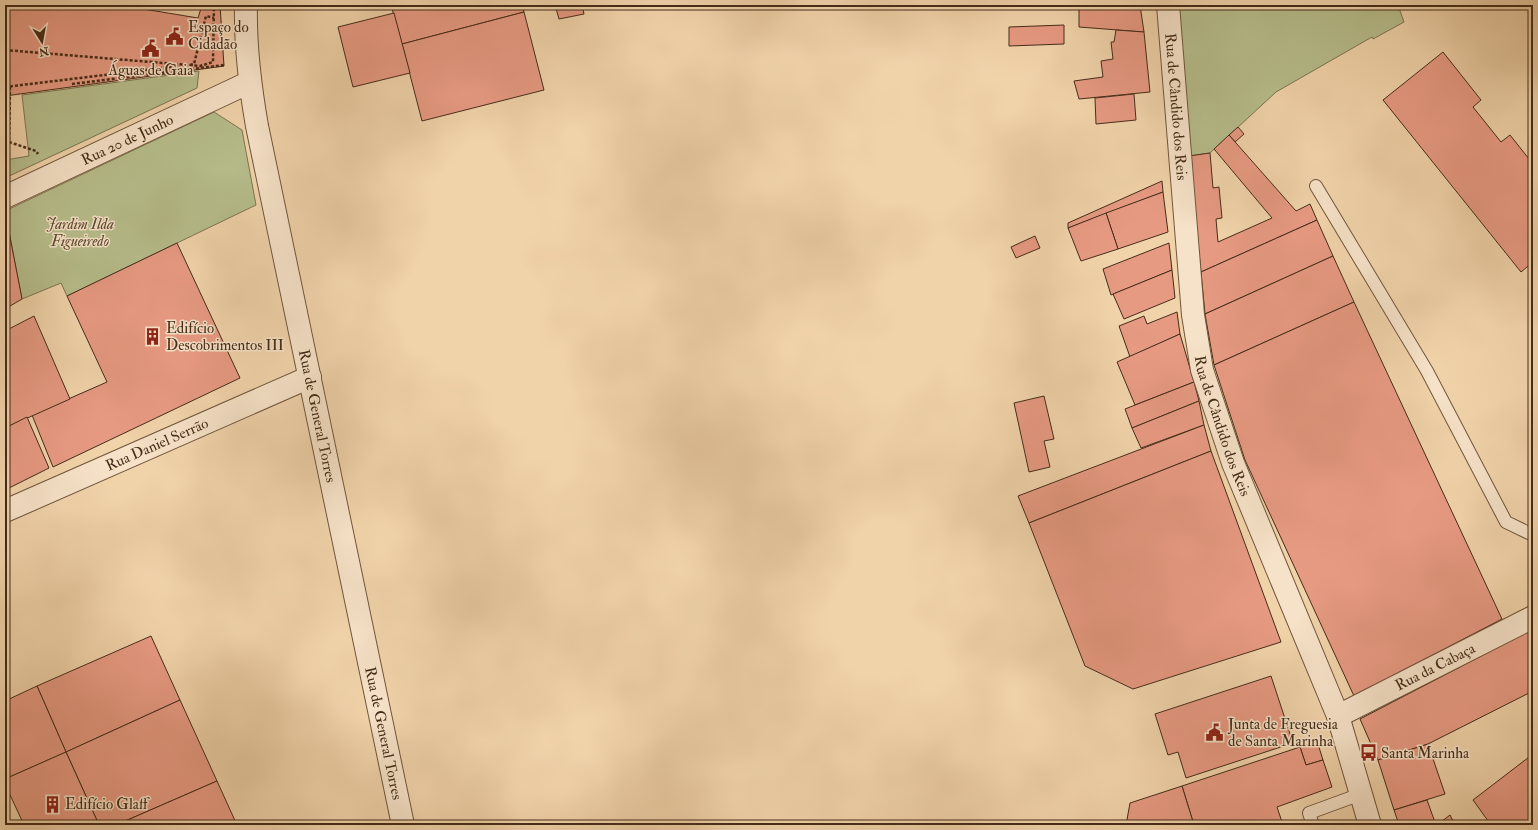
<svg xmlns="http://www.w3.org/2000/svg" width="1538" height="830" viewBox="0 0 1538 830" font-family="'IM FELL Double Pica',serif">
	<rect width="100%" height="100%" fill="#f1d3aa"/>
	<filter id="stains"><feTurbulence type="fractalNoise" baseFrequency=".005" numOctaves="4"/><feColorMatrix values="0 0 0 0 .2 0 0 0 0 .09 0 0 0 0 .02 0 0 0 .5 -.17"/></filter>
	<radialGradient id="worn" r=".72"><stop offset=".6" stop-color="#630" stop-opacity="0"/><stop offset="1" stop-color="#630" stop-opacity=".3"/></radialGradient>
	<g fill="#b6bd8b" stroke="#7e7452">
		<polygon points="1178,5 1398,5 1404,22 1373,39 1372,37 1276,92 1210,153 1189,156"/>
		<polygon points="199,71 197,88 5,178 5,160 29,156 22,95"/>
		<polygon points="214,112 242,130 256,205 67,296 61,283 22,299 5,211"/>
	</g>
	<g fill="#e79a82" stroke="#452c18">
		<polygon points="5,5 119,5 198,18 202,5 220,5 224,66 5,96"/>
		<polygon points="391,5 522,5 524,12 402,44"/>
		<polygon points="555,5 582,5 584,14 559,19"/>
		<polygon points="1079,5 1140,5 1144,32 1079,27"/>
		<polygon points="524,12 544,90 422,121 402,44"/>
		<polygon points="394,13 410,73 353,87 338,27"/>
		<polygon points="1064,25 1064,44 1009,46 1009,27"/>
		<polygon points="1116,30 1144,32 1150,92 1079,99 1074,81 1103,77 1101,61 1113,59 1111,42 1114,42"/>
		<polygon points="1443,52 1481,100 1473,107 1501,142 1510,135 1533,164 1533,262 1521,272 1383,100"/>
		<polygon points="1134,94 1136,120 1096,124 1095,98"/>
		<polygon points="1238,127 1244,134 1235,142 1229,135"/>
		<polygon points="1229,135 1296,211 1310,204 1317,220 1201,272 1189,156 1210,153 1213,188 1219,187 1222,218 1216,219 1218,242 1272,218 1214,149"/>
		<polygon points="1162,181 1163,192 1068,228 1068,223"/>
		<polygon points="1163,192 1168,232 1118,249 1106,213"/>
		<polygon points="1106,213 1118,249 1081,261 1068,228"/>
		<polygon points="1317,220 1333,256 1205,314 1201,272"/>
		<polygon points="9,232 22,299 5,309 5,233"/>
		<polygon points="1035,236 1040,248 1016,258 1011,247"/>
		<polygon points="177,243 240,378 53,467 32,415 107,382 67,296"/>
		<polygon points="1169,243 1172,270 1111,295 1103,269"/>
		<polygon points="1333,256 1354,302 1214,365 1205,314"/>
		<polygon points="1172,270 1175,298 1124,319 1113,294"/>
		<polygon points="1354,302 1502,619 1354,696 1245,460 1214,365"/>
		<polygon points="1177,312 1180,334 1130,357 1119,326 1144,316 1147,324"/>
		<polygon points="34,316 70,399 5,428 5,331"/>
		<polygon points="1180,334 1194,382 1135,405 1117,362"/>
		<polygon points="1194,382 1199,401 1132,428 1125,409"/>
		<polygon points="1044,396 1054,439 1044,441 1050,467 1029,472 1014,403"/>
		<polygon points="1199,401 1204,425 1141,448 1132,428"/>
		<polygon points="27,417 49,468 5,490 5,428"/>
		<polygon points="1204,425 1211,451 1029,523 1018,496"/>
		<polygon points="1211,451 1281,642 1133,689 1085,666 1029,523"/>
		<polygon points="1533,629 1533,691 1428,744 1378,760 1360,719"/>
		<polygon points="151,636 180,700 66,752 37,686"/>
		<polygon points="1271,676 1293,743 1186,778 1178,752 1168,755 1155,714"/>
		<polygon points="37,686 66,752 5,779 5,701"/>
		<polygon points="180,700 217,781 116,825 99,825 66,752"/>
		<polygon points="1317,741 1323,760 1306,765 1300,747"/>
		<polygon points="1428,744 1445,794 1394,810 1378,760"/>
		<polygon points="1300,747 1306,765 1323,760 1332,787 1277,807 1283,825 1194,825 1182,786"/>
		<polygon points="66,752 99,825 24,825 5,784 5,779"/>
		<polygon points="1533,754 1533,825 1491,825 1473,800"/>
		<polygon points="217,781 237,825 116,825"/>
		<polygon points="1182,786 1194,825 1126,825 1130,803"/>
		<polygon points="1427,800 1436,825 1399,825 1394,810"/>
		<polygon points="1450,815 1455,825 1437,825"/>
	</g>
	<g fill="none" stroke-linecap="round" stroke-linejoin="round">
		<defs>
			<g id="service">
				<polyline points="1316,186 1427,371 1506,522 1533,535"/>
				<polyline points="1313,825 1309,813 1361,794"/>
			</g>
			<g id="minor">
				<path id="s1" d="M1168,5L1193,315L1202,370L1233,463L1338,716L1370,825"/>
				<path id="s2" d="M5,197L250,82"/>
				<path id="s3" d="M5,511L310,377"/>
				<path id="s4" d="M1338,716L1533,617"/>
			</g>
			<g id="tertiary">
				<path id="s5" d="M246,5C245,46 250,86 257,126L403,825"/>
			</g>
		</defs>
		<use href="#service" stroke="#70563c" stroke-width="14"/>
		<use href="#minor" stroke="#70563c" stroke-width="24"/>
		<use href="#tertiary" stroke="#70563c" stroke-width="24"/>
		<g stroke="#452c18" stroke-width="2.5" stroke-dasharray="3 2" stroke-linecap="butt">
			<polyline points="5,50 200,66 213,62 214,5"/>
			<polyline points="190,65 194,64 206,16 214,18"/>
			<polyline points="72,84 224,65"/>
			<polyline points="5,87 179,66"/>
			<polyline points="10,87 9,142 36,151 38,154"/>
		</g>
		<use href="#service" stroke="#f6e2c8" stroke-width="12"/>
		<use href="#minor" stroke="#f6e2c8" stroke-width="22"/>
		<use href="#tertiary" stroke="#f6e2c8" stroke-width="22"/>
	</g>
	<defs>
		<symbol id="civic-bare" viewBox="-9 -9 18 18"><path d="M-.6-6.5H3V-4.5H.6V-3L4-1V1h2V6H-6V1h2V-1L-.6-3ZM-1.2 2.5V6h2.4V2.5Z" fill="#8f2418" stroke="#f6e2c8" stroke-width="2.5" paint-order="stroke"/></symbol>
		<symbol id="building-bare" viewBox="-9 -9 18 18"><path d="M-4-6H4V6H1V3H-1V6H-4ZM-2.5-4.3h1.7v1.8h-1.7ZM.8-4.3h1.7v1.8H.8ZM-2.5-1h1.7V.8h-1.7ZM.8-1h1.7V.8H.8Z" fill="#8f2418" stroke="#f6e2c8" stroke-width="2.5" paint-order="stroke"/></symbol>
		<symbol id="bus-bare" viewBox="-9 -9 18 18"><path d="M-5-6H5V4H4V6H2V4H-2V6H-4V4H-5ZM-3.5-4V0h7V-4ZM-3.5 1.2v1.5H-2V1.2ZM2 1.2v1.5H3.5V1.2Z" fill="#8f2418" stroke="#f6e2c8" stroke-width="2.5" paint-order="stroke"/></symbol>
	</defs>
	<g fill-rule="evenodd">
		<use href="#civic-bare" x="162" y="24" width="25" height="25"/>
		<use href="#civic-bare" x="138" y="36" width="25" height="25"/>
		<use href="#building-bare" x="140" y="324" width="25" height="25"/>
		<use href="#civic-bare" x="1202" y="720" width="25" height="25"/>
		<use href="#bus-bare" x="1356" y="740" width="25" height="25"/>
		<use href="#building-bare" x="40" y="792" width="25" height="25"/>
	</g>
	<g text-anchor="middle" stroke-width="3" stroke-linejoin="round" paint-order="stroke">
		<g font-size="15" fill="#452c18" stroke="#f6e2c8" text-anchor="start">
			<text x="188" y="32">Espaço do<tspan x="188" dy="17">Cidadão</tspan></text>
			<text x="151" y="75" text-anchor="middle">Águas de Gaia</text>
			<text x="166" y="333">Edifício<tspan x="166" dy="17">Descobrimentos III</tspan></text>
			<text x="1228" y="729">Junta de Freguesia<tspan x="1228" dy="17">de Santa Marinha</tspan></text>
			<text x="1381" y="758">Santa Marinha</text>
			<text x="65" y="809">Edifício Glaff</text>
		</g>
		<g font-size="15" fill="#452c18" stroke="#f6e2c8">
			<text dy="5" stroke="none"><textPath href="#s1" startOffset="102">Rua de Cândido dos Reis</textPath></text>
			<text dy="5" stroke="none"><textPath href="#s2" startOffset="135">Rua 20 de Junho</textPath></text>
			<text dy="5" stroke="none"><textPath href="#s5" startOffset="418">Rua de General Torres</textPath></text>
			<text dy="5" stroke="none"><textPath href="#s1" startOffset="426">Rua de Cândido dos Reis</textPath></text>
			<text dy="5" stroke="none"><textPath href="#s3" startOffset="166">Rua Daniel Serrão</textPath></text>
			<text dy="5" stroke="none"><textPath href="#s4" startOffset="109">Rua da Cabaça</textPath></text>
			<text dy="5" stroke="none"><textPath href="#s5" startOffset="742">Rua de General Torres</textPath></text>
		</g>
		<g font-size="15" font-style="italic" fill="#5c492f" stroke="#f6e2c8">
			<text x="80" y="229">Jardim Ilda<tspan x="80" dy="17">Figueiredo</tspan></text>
		</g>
	</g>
	<rect width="1538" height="830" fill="none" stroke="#f1d3aa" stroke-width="20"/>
	<rect x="6" y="6" width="1526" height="818" fill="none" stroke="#452c18" stroke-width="2"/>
	<rect x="10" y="10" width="1518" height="810" fill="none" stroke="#452c18"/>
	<g transform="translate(42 42) rotate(169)" stroke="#f6e2c8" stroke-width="3" paint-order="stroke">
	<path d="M0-3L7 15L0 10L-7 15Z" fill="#452c18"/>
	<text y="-6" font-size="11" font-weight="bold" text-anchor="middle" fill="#452c18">N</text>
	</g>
	<rect width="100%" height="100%" filter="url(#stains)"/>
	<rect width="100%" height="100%" fill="url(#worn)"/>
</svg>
